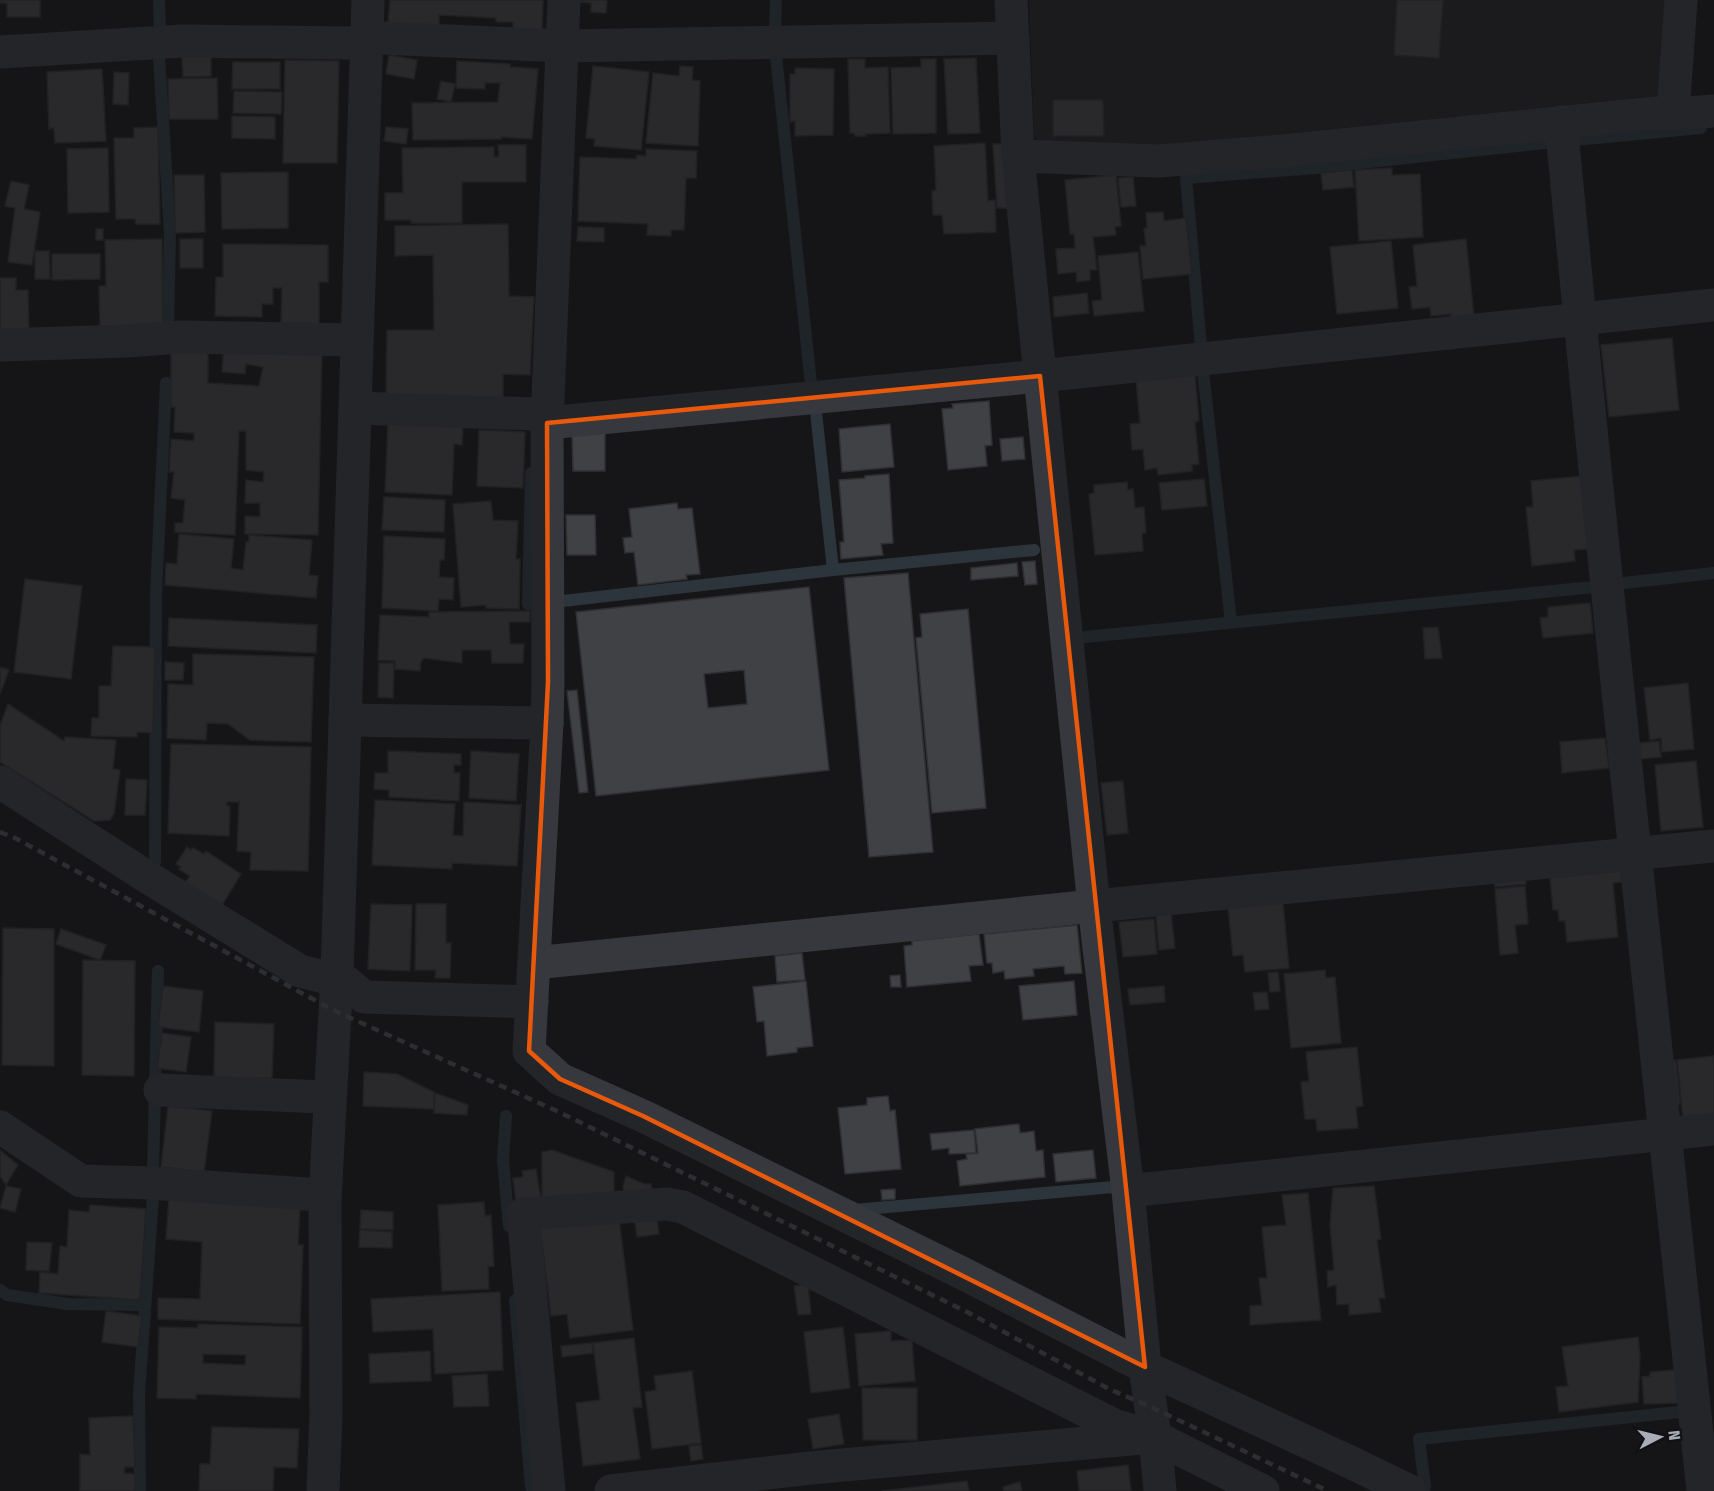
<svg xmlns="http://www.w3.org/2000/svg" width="1714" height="1491" viewBox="0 0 1714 1491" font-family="'Fira Sans Condensed',sans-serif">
	<rect width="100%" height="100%" fill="#161618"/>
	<polygon fill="#222225" points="1029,0 1672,0 1665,95 1159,147 1040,146 1034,135"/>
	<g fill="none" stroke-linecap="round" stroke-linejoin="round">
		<g stroke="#2c353c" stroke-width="12">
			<polyline points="159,0 160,33"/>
			<polyline points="775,29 776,0"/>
			<polyline points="776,56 811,384"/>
			<polyline points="159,58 170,233 168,326"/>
			<polyline points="1575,140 1701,128"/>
			<polyline points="1201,346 1186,178 1315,168 1553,142"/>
			<polyline points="1203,371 1231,622"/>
			<polyline points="816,412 833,570"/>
			<polyline points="1615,584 1714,573"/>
			<polyline points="563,601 833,570 1034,550"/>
			<polyline points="528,604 531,473"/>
			<polyline points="1085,637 1594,587"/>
			<polyline points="155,862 156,594 166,383"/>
			<polyline points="506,1116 503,1159 509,1226"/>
			<polyline points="153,1169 158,971"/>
			<polyline points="854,1210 1113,1187"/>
			<polyline points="0,1290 7,1295 68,1304 145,1305"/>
			<polyline points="515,1300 531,1487"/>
			<polyline points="1425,1487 1419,1439 1679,1412"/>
			<polyline points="140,1491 139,1394 153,1196"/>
		</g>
	</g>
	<g fill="#404145" stroke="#303034" stroke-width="1.5" fill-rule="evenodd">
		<polygon points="0,0 40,0 40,17 7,17 7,3 0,3"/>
		<polygon points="390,0 543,0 542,31 513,30 513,22 496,22 496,18 439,15 439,26 388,23"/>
		<polygon points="579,0 607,0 606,13 591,12 591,3 579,2"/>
		<polygon points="1397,0 1443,0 1439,58 1394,55"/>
		<polygon points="389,55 417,60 414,79 386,74"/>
		<polygon points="182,57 211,57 211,76 183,77"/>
		<polygon points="976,58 980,133 948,134 944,59"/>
		<polygon points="848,59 865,59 865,68 888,67 890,133 865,134 866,136 855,136 854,133 850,133"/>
		<polygon points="921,59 936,59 936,133 893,134 891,68 921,67"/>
		<polygon points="285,60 339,61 337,163 283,163"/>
		<polygon points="457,61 510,64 510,67 538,69 532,139 501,137 501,139 413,140 412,103 498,102 500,83 485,83 485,89 456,88"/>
		<polygon points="233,62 280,62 280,89 232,89"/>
		<polygon points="593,66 649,72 641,150 594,146 595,139 586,138"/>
		<polygon points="680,66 693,67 692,80 700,81 698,146 646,143 653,73 679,76"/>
		<polygon points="795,68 834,69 833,135 795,136 795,121 790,122 790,74 795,74"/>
		<polygon points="102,69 106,141 55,143 54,128 49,129 47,72"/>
		<polygon points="114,72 129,73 128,105 113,104"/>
		<polygon points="217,78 218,119 169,119 168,79"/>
		<polygon points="441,81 455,84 451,102 437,99"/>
		<polygon points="234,91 282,92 281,114 233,113"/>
		<polygon points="1053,100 1103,100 1104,136 1053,136"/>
		<polygon points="232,116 275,117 275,139 232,138"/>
		<polygon points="158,127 160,224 136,224 135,219 116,219 114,138 134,138 134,128"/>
		<polygon points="386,127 408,129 406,144 384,141"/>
		<polygon points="985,143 988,201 995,200 996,232 944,234 942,215 933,215 932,191 936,190 934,146"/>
		<polygon points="993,144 1003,144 1007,208 997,208"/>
		<polygon points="498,145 526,145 526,182 462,182 462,223 411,223 411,220 385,220 385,193 403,193 402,148 494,147 494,157 499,157"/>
		<polygon points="108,148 109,212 68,213 67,149"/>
		<polygon points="646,149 697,151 696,178 686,178 684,230 671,230 671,236 647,235 648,224 578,221 580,157 636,159 637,155 646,156"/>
		<polygon points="1392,168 1392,175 1420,174 1423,237 1359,241 1355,170"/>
		<polygon points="1352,170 1354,187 1323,190 1321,173"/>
		<polygon points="288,172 288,228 222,229 221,173"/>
		<polygon points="174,175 204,175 205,232 175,233"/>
		<polygon points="1116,175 1121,226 1115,227 1116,235 1093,237 1097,270 1090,270 1090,280 1077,282 1076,272 1058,274 1056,249 1075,248 1074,234 1070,234 1065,180"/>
		<polygon points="1133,177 1136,206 1121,207 1118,178"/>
		<polygon points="11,181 29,185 24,209 40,212 32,265 8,262 15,208 5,206"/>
		<polygon points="1163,212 1164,221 1186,218 1192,274 1143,279 1140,246 1146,246 1144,228 1147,228 1146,213"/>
		<polygon points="508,224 509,296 534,297 530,375 503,374 503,406 386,397 387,330 434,330 433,255 395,256 395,226"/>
		<polygon points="578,227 604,228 604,242 577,241"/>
		<rect x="96" y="229" width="7" height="11"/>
		<polygon points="162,239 163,330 100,330 99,286 106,286 105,240"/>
		<rect x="180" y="239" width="23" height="29"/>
		<polygon points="1466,239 1474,317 1451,319 1451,314 1431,316 1430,307 1412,309 1409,287 1417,286 1413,245"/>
		<polygon points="1391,241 1398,308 1337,314 1330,247"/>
		<polygon points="223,244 328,245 328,282 319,282 319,324 281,323 282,288 273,288 273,304 262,304 262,317 215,316 216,277 223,277"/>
		<polygon points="35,251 49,251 50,279 35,279"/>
		<polygon points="1138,252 1144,311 1094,316 1092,301 1102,300 1098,256"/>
		<polygon points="52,254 100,254 100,279 52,280"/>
		<polygon points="0,278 16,278 16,290 28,290 29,334 0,335"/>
		<polygon points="1087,293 1089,313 1054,317 1053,297"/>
		<polygon points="1672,338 1679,410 1609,417 1601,345"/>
		<polygon points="171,347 208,347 208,383 259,386 263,367 246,364 245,374 222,372 224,348 322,348 318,535 245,534 245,516 260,517 260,503 245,503 246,480 263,482 264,472 246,470 246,431 239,431 235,535 175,532 175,523 183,523 185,500 171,498 174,472 169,472 171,439 194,441 194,433 174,432 175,407 171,407"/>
		<polygon points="1195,374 1199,421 1195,422 1199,464 1192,465 1192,471 1158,475 1157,468 1145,470 1143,449 1132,450 1130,424 1140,423 1136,380"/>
		<polygon points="989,401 992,445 985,446 987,466 948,470 942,409 953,408 952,404"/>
		<polygon points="388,423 463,427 462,445 454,444 452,495 385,492"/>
		<polygon points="890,424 894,467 842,472 839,429"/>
		<polygon points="479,430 525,432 523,488 477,486"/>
		<polygon points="572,433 605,433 605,471 573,471"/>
		<polygon points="1023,437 1025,459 1002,461 1000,439"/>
		<polygon points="889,474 893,543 881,544 883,555 841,559 840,542 844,542 839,480 865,478 865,476"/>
		<polygon points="1582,476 1589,549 1574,550 1575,561 1532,566 1526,507 1533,507 1531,481"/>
		<polygon points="1204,479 1207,506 1162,510 1159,483"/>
		<polygon points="1127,482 1128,490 1133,489 1135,508 1144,507 1146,533 1142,533 1143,551 1095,555 1089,494 1094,493 1094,485"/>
		<polygon points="384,497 445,500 444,532 382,530"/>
		<polygon points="491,501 493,520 518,521 516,559 520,559 519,609 486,608 486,605 461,607 453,504"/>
		<polygon points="677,503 678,509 692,508 700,574 686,575 687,579 638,585 634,552 625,553 623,538 632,537 629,509"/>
		<polygon points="566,515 595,515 596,555 567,555"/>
		<polygon points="179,534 234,539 231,568 243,570 246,542 249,542 249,535 312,540 309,575 318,576 316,598 165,585 166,563 177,564"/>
		<polygon points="384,536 445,539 444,560 440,560 439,577 454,578 453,600 439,599 438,611 382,608"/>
		<polygon points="1035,561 1037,584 1025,585 1022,562"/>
		<polygon points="1017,563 1018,576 971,580 971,568"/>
		<polygon points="908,573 933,852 869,857 844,578"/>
		<polygon points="25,579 82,586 71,679 14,672"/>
		<path d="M809,587L829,770L596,796L576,612ZM744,670L747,704L708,708L704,674Z"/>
		<polygon points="1590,603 1593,633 1543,638 1540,618 1548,617 1548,607"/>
		<polygon points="968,609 986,808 932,813 916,638 922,637 920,614"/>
		<polygon points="530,611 530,622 509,622 510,644 524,644 523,663 492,663 491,650 462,650 462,663 424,658 421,662 420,671 395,669 395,661 378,660 380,615 429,617 429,612"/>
		<polygon points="169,618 317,625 316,653 168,646"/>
		<polygon points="1438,627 1442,658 1425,659 1423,628"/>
		<polygon points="113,646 155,647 153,733 137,732 137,737 91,736 92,718 99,718 99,686 111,686"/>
		<polygon points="193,654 314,657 311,742 250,740 228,724 207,723 206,740 167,738 168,684 193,685"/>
		<polygon points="165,662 184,663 183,680 165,680"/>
		<polygon points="379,663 394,663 393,698 378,697"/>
		<polygon points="0,667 9,670 0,694"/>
		<polygon points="1688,683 1694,749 1662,752 1661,738 1650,740 1644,688"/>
		<polygon points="577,690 588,792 579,793 567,691"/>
		<polygon points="8,704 64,741 65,737 116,740 113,769 120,770 114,814 110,820 94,821 0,762 0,726"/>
		<polygon points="1605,738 1609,768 1562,773 1560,742"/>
		<polygon points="1659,741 1661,757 1640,759 1639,743"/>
		<polygon points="171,744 311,747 308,871 250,870 251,852 237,851 239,802 227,802 227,806 230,806 229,836 168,833"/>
		<polygon points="388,751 461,754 461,765 454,765 454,773 460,773 459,801 389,797 389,790 374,789 375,773 388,773"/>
		<polygon points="471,751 519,754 516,801 469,798"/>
		<polygon points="1696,761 1703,827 1661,831 1655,765"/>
		<polygon points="126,779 147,780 145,815 125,815"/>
		<polygon points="1123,781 1128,833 1107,835 1101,783"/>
		<polygon points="375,800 455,804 453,835 463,836 464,802 521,805 517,866 452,863 452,869 372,865"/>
		<polygon points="187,847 191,850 193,848 204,854 206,851 241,874 216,915 179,891 190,876 179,869 181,867 176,864"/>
		<polygon points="1621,871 1622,882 1613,883 1618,937 1567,942 1565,921 1559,921 1558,910 1553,910 1550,878"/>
		<polygon points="1525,876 1526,884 1495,887 1494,880"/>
		<polygon points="1525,886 1528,924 1515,925 1518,953 1500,955 1495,889"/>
		<polygon points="1283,903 1289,968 1245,972 1243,955 1233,956 1228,908"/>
		<polygon points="371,904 412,905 410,971 368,969"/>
		<polygon points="416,904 446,904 446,943 451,943 450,978 435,978 436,970 415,970"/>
		<polygon points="1171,913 1175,948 1159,950 1156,915"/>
		<polygon points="1154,919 1157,954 1123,957 1119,922"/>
		<polygon points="1077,925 1082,973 1065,974 1064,966 1033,969 1034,976 1005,979 1004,971 993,973 992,963 987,963 984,934"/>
		<polygon points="3,928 54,929 54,1066 2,1065"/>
		<polygon points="61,929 106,945 100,960 56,944"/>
		<polygon points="979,934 983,965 969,966 971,981 907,987 904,946 912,945 912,941"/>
		<polygon points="802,953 805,980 777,982 775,956"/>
		<polygon points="83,960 135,961 134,1076 82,1075"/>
		<polygon points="1325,970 1326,978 1335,977 1341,1043 1291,1048 1284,974"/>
		<polygon points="1278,972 1280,991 1270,992 1268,973"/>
		<polygon points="900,975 901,987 891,987 890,976"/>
		<polygon points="806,981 813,1046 797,1048 797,1052 767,1056 764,1021 757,1022 753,987"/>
		<polygon points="1074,981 1077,1015 1023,1020 1019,986"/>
		<polygon points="163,986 203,991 199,1032 158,1027"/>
		<polygon points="1164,986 1165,1002 1130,1005 1128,989"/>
		<polygon points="1267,992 1269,1009 1255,1010 1253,993"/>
		<polygon points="215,1022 274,1024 272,1078 258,1078 258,1084 214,1076"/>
		<polygon points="162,1033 191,1037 186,1072 157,1068"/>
		<polygon points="1357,1047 1363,1106 1356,1107 1358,1128 1317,1131 1316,1119 1305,1119 1301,1082 1309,1081 1306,1052"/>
		<polygon points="1714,1056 1714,1116 1683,1119 1677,1060"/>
		<polygon points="1676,1060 1680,1104 1673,1104 1669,1061"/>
		<polygon points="364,1072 397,1074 434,1092 434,1109 363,1106"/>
		<polygon points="435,1093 468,1105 467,1115 434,1113"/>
		<polygon points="888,1096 890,1111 895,1110 901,1169 845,1174 838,1108 867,1105 867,1098"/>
		<polygon points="168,1106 212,1111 204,1172 161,1167"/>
		<polygon points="1019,1124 1020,1133 1034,1131 1036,1151 1043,1150 1045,1177 960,1186 957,1161 967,1159 966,1154 978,1153 975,1129"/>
		<polygon points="974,1130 976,1153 949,1154 949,1148 932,1150 930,1134"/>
		<polygon points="0,1150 18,1165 6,1185 0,1176"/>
		<polygon points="552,1150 614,1172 614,1198 542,1198 542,1152"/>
		<polygon points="1093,1150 1096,1178 1056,1182 1053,1154"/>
		<polygon points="536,1169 541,1200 516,1203 513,1178 523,1177 522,1171"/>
		<polygon points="626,1176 644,1184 651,1184 653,1194 625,1198 623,1187"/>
		<polygon points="6,1186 21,1189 15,1212 0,1208"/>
		<polygon points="1374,1186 1381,1239 1377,1240 1385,1298 1379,1298 1381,1312 1349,1315 1349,1304 1337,1305 1336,1285 1328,1287 1327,1271 1334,1270 1330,1225 1333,1188"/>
		<polygon points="895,1189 895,1199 882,1200 881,1190"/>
		<polygon points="1308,1193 1321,1320 1250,1325 1250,1306 1262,1305 1259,1278 1267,1278 1262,1227 1286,1225 1282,1195"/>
		<polygon points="169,1198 300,1209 298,1245 303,1245 300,1324 158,1319 158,1298 200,1299 202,1242 166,1239"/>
		<polygon points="484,1202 485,1216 491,1215 494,1266 488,1267 489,1289 442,1291 438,1205"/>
		<polygon points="90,1205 146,1209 140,1300 39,1293 40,1272 58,1274 60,1246 67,1247 69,1210 89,1212"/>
		<polygon points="361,1210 393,1212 393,1230 360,1229"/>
		<polygon points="656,1212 659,1234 637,1237 634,1215"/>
		<polygon points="619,1218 633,1330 570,1338 567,1314 551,1316 540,1227"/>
		<polygon points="360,1230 392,1232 392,1248 359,1247"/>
		<polygon points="27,1242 52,1243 49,1271 26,1270"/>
		<polygon points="808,1284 811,1314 798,1315 794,1286"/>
		<polygon points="500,1292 503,1370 435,1374 433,1329 373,1332 371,1299"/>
		<polygon points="106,1311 142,1316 138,1347 102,1342"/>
		<path d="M198,1324L302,1327L300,1398L196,1394V1399L157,1398L159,1327L198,1328ZM203,1354L246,1355L245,1365L203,1363Z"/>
		<polygon points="843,1327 850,1388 811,1393 804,1332"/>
		<polygon points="891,1331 891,1341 912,1340 915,1381 859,1386 855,1334"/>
		<polygon points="1638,1337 1640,1356 1638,1402 1559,1412 1556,1387 1568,1386 1562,1347"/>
		<polygon points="634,1338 642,1407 633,1408 640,1459 583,1466 576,1403 600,1400 593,1343"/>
		<polygon points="592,1343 593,1353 562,1357 561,1346"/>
		<polygon points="430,1351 431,1381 370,1383 369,1354"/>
		<polygon points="1675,1370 1679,1403 1644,1404 1642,1377 1650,1376 1650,1372"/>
		<polygon points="692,1371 701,1443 652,1449 645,1392 656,1390 654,1376"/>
		<polygon points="487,1374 489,1406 454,1407 452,1376"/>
		<polygon points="862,1388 917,1388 917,1440 863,1440"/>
		<polygon points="839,1414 844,1444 813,1449 808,1419"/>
		<polygon points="133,1416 135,1467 125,1467 124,1473 135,1474 135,1491 80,1491 80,1454 90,1455 89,1418"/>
		<polygon points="212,1427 299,1429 297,1468 274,1467 273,1491 199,1491 200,1464 210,1464"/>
		<polygon points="701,1445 703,1459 691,1461 689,1446"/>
		<polygon points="1128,1465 1131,1491 1079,1491 1077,1471"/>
		<polygon points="967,1481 969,1491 882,1491"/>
		<polygon points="1020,1482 1022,1491 1004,1491 1003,1487"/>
	</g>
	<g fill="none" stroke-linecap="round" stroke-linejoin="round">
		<g stroke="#37383d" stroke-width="33">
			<polyline points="564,0 547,423 548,682 547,723 529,1051 560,1079 643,1116 962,1273 1145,1367 1350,1462 1410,1491"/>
			<polyline points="1011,0 1018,156 1051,485 1094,906 1128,1191 1145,1367 1155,1437 1160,1491"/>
			<polyline points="0,52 183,41 347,43 383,38 562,46 1013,38"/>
			<polyline points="1673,113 1681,0"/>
			<path d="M1561,122C1604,579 1655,1035 1703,1491"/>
			<polyline points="1018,156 1159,161 1282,151 1655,113 1687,113 1714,111"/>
			<polyline points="0,345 126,341 181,337 356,340"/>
			<polyline points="355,408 535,414 547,423 1040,376 1714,305"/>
			<polyline points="345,720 547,723"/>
			<polyline points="0,782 144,875 300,971 328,978 337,974 364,997 532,1002"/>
			<polyline points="534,963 1094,906 1714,846"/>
			<polyline points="160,1090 323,1097 330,1093"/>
			<polyline points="0,1127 81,1181 151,1183 320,1195 325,1199"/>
			<polyline points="1128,1191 1714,1129"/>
			<polyline points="323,1491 326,1414 325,1199 337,974 368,0"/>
			<polyline points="549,1491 523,1214 667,1204 683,1207 1116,1426 1155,1437 1263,1491"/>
			<polyline points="611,1491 810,1468 1141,1438"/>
		</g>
		<polyline stroke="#4a4c52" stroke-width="4.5" stroke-dasharray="8 6" stroke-linecap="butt" points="0,832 15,838 335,1011 559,1112 969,1313 1109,1389 1151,1407 1328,1491"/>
	</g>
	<path d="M0 0H1714V1491H0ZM1040,376L1145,1367L643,1116L560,1079L529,1051L548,682L547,423Z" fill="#161618" fill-opacity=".55" fill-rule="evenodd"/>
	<path fill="none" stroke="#e8590c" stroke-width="4.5" stroke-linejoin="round" d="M1040,376L1145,1367L643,1116L560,1079L529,1051L548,682L547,423Z"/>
	<g transform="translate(1660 1437) rotate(83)" stroke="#111113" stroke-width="4.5" paint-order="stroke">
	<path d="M0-4.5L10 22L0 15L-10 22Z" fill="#a8adb8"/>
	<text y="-9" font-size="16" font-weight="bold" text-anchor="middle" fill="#a8adb8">N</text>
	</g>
</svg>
